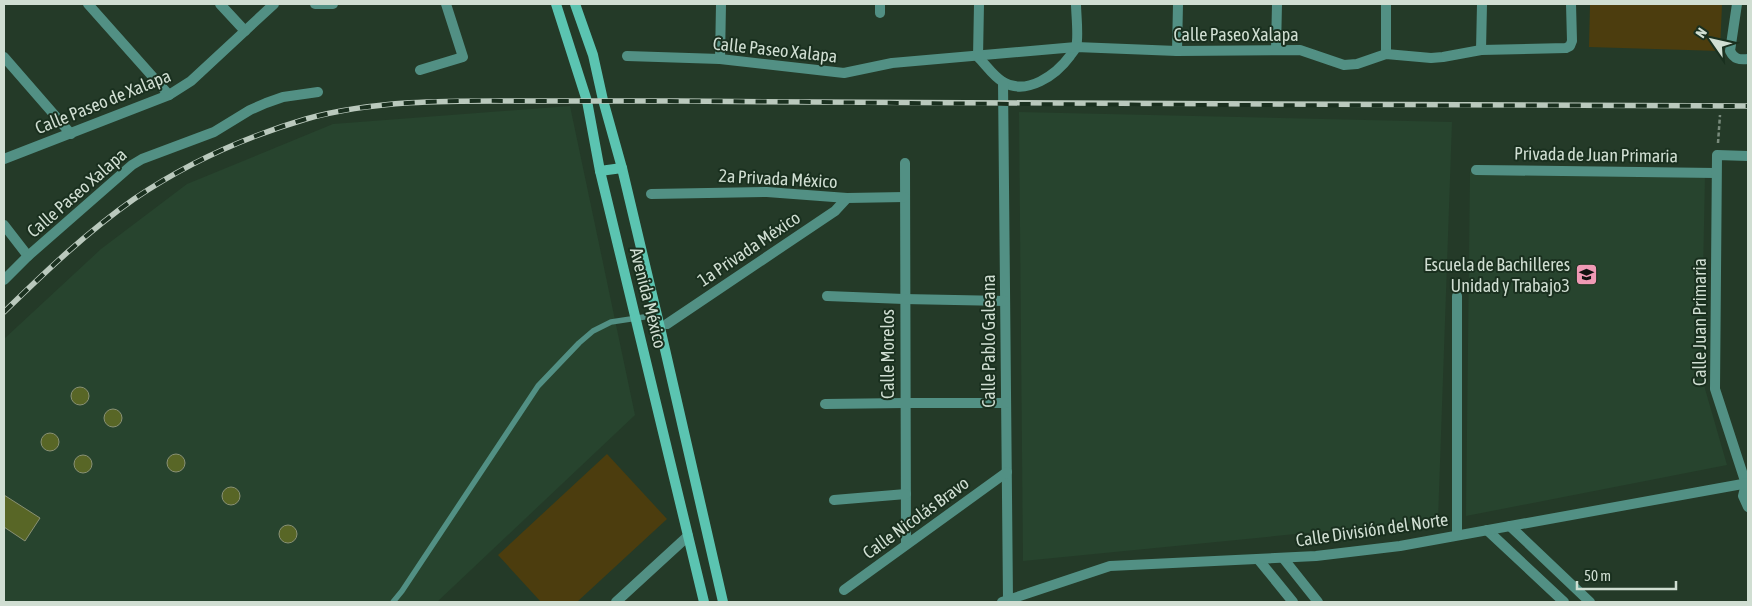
<svg xmlns="http://www.w3.org/2000/svg" width="1752" height="606" viewBox="0 0 1752 606" font-family="'Asap Condensed',sans-serif">
	<rect width="100%" height="100%" fill="#243a28"/>
	<g fill="#27442e">
		<polygon points="570,106 635,415 437,602 4,602 4,339 101,249 187,184 333,124"/>
		<polygon points="1019,112 1452,122 1438,520 1023,561"/>
		<polygon points="1470,172 1705,176 1701,375 1727,465 1466,516"/>
	</g>
	<g fill="#4c3d0e">
		<polygon points="1590,4 1722,4 1720,51 1589,47"/>
		<polygon points="607,454 667,519 577,602 541,602 498,555"/>
	</g>
	<g fill="#586626" stroke="#899174">
		<circle cx="80" cy="396" r="9"/>
		<circle cx="113" cy="418" r="9"/>
		<circle cx="50" cy="442" r="9"/>
		<circle cx="176" cy="463" r="9"/>
		<circle cx="83" cy="464" r="9"/>
		<circle cx="231" cy="496" r="9"/>
		<polygon points="4,495 40,518 25,541 4,527"/>
		<circle cx="288" cy="534" r="9"/>
	</g>
	<g fill="none" stroke-linecap="round" stroke-linejoin="round">
		<polyline stroke="#798b7c" stroke-width="2.5" stroke-dasharray="4 2.5" stroke-linecap="butt" points="1718,143 1720,115"/>
		<polyline stroke="#529084" stroke-width="5.5" points="393,602 402,591 538,386 579,343 593,331 611,322 657,315"/>
		<g stroke="#529084" stroke-width="10">
			<polyline points="88,4 169,95"/>
			<polyline points="220,4 245,31"/>
			<polyline points="315,4 333,4"/>
			<path d="M979,4L978,57C986,65 993,76 1003,82C1027,96 1056,75 1070,56C1071,54 1075,50 1076,47C1079,38 1076,14 1076,4"/>
			<path d="M1737,4L1730,51C1734,59 1739,60 1748,59"/>
			<polyline points="880,13 880,4"/>
			<polyline points="1276,49 1277,4"/>
			<polyline points="1481,50 1482,4"/>
			<polyline points="1177,51 1178,4"/>
			<polyline points="1386,54 1386,4"/>
			<polyline points="627,56 720,59 844,73 892,63 1076,47 1177,51 1300,50 1344,65 1357,64 1386,54 1431,58 1443,57 1481,50 1566,48 1570,46 1572,41 1571,4"/>
			<polyline points="4,57 71,134"/>
			<polyline points="720,59 721,4"/>
			<polyline points="420,70 463,57 446,4"/>
			<polyline points="1003,82 1008,600 1010,602"/>
			<polyline points="4,159 169,95 191,81 274,4"/>
			<polyline points="905,163 906,544"/>
			<polyline points="1476,170 1716,173"/>
			<polyline points="651,194 767,192 847,198 905,197"/>
			<polyline points="4,225 28,256"/>
			<polyline points="4,280 28,256 132,165 142,159 214,132 250,110 266,103 283,97 318,92"/>
			<polyline points="827,296 904,299 1005,301"/>
			<polyline points="1457,296 1457,535"/>
			<polyline points="667,324 835,211 847,198"/>
			<polyline points="825,404 905,403 1006,403"/>
			<polyline points="1746,484 1715,389 1717,155 1748,156"/>
			<polyline points="1746,484 1743,496 1748,507"/>
			<polyline points="834,500 906,494"/>
			<polyline points="1510,526 1590,602"/>
			<polyline points="1487,530 1564,602"/>
			<polyline points="1283,558 1318,602"/>
			<polyline points="1258,559 1293,602"/>
			<polyline points="844,590 1007,472"/>
			<polyline points="616,602 688,536"/>
			<polyline points="1002,602 1110,566 1316,556 1400,546 1748,483"/>
		</g>
		<g stroke="#5bc4b1" stroke-width="10">
			<polyline points="556,4 587,101 600,171 704,602"/>
			<polyline points="575,4 593,55 603,100 622,168 661,332 723,602"/>
			<polyline points="600,171 622,168"/>
		</g>
		<defs>
			<path id="rail" d="M4,312C45,272 87,232 134,199C187,163 245,137 306,119C382,98 463,101 541,101C632,101 722,101 813,102C1125,106 1437,105 1748,106"/>
		</defs>
		<use href="#rail" stroke="#bac9bd" stroke-width="5.5"/>
		<use href="#rail" stroke="#1a301f" stroke-width="4" stroke-dasharray="11" stroke-linecap="butt"/>
	</g>
	<defs>
		<symbol id="school-square" viewBox="-11 -11 22 22"><rect x="-9" y="-9" width="18" height="18" rx="4" fill="#f09ab5" stroke="#1a301f"/><path d="M0-5L7-2L0 1L-7-2ZM-4 1L0 2.5L4 1V4Q0 6-4 4Z" fill="#111"/></symbol>
	</defs>
	<g fill-rule="evenodd">
		<use href="#school-square" x="1574" y="262" width="25" height="25"/>
	</g>
	<g text-anchor="middle" stroke-width="4" stroke-linejoin="round" paint-order="stroke">
		<g font-size="18" fill="#d0ded2" stroke="#1a301f">
			<text x="1236" y="41">Calle Paseo Xalapa</text>
			<text transform="translate(775 50) rotate(6)" y="6">Calle Paseo Xalapa</text>
			<text transform="translate(103 102) rotate(-22)" y="6">Calle Paseo de Xalapa</text>
			<text transform="translate(1596 155) rotate(1)" y="6">Privada de Juan Primaria</text>
			<text transform="translate(778 179) rotate(3)" y="6">2a Privada México</text>
			<text transform="translate(77 193) rotate(-41)" y="6">Calle Paseo Xalapa</text>
			<text transform="translate(749 249) rotate(-34)" y="6">1a Privada México</text>
			<text transform="translate(648 298) rotate(76)" y="6">Avenida México</text>
			<text transform="translate(1700 322) rotate(-90)" y="6">Calle Juan Primaria</text>
			<text transform="translate(989 341) rotate(-90)" y="6">Calle Pablo Galeana</text>
			<text transform="translate(888 354) rotate(-90)" y="6">Calle Morelos</text>
			<text transform="translate(916 518) rotate(-36)" y="6">Calle Nicolás Bravo</text>
			<text transform="translate(1372 530) rotate(-8)" y="6">Calle División del Norte</text>
		</g>
		<g font-size="18" fill="#d0ded2" stroke="#1a301f" text-anchor="end">
			<text x="1570" y="271">Escuela de Bachilleres<tspan x="1570" dy="21">Unidad y Trabajo3</tspan></text>
		</g>
	</g>
	<rect width="1752" height="606" fill="none" stroke="#d0ded2" stroke-width="10"/>
	<g transform="translate(1712 40) rotate(304)" stroke="#1a301f" stroke-width="4" paint-order="stroke">
	<path d="M0-4L9 19L0 12L-9 19Z" fill="#d0ded2"/>
	<text y="-8" font-size="14" font-weight="bold" text-anchor="middle" fill="#d0ded2">N</text>
	</g>
	<path d="M1577 581v8h99v-8" fill="none" stroke="#d0ded2" stroke-width="2.5"/>
	<text x="1584" y="581" font-size="15" fill="#d0ded2" stroke="#1a301f" stroke-width="4" paint-order="stroke">50 m</text>
</svg>
